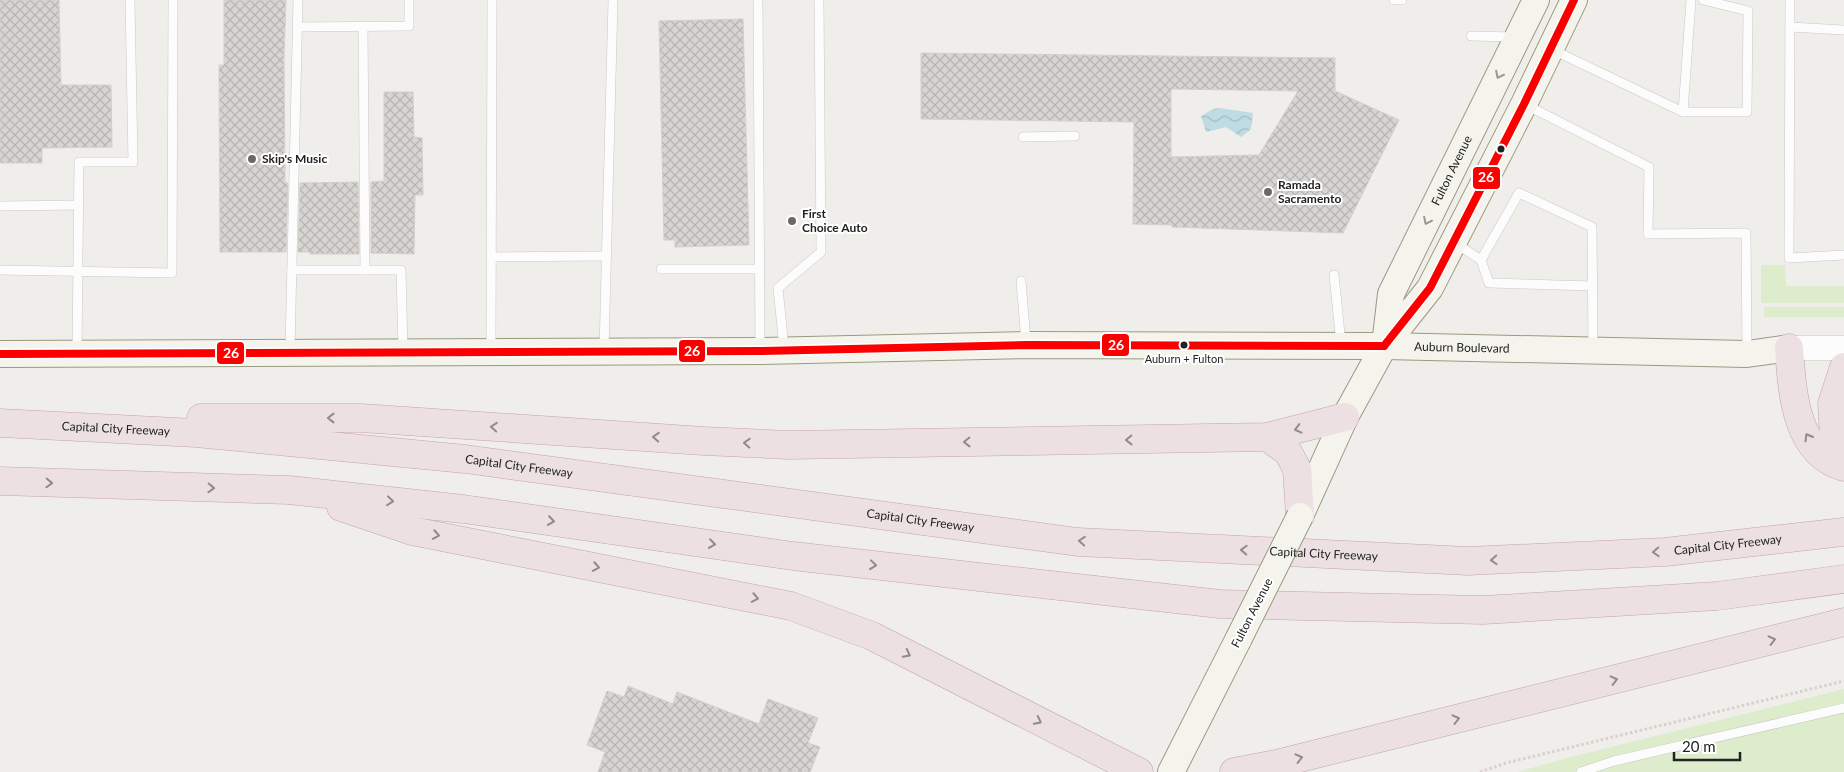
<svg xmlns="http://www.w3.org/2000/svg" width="1844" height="772" viewBox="0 0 1844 772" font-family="Lato,sans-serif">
	<defs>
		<pattern id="water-waves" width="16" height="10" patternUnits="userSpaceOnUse" patternTransform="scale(1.25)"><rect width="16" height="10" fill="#bfdbe3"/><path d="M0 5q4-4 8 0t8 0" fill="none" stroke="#a4bcc2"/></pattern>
		<pattern id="building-cross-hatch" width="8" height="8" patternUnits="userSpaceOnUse" patternTransform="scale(1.25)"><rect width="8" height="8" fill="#d7d4d2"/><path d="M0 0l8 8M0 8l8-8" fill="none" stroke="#b8b6b4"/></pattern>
	</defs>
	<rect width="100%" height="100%" fill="#f0eeeb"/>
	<g fill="#ddeccb">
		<polygon points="1761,265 1785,265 1786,286 1844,286 1844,303 1761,303"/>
		<rect x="1764" y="307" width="80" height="10"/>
		<polygon points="1844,689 1844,772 1518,772 1563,759"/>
	</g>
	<polygon fill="url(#water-waves)" points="1220,108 1253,113 1251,129 1241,137 1226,127 1206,132 1201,116 1213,109"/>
	<g fill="url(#building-cross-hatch)" stroke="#d3d0cc" fill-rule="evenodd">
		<polygon points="0,0 59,0 61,85 111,85 112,147 42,148 42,163 0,163"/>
		<polygon points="224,0 286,0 284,57 285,183 288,183 286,252 220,252 219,65 224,65"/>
		<polygon points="743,19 749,245 675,247 675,240 664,240 659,21"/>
		<path d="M921,53L1335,58V91L1399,120L1343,233L1172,227V225L1133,224L1134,122L921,119ZM1171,89L1298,91L1259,155L1171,157Z"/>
		<polygon points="384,92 413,92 414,137 422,138 423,195 415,195 414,254 371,253 371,182 384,181"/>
		<polygon points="358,182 359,254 310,254 310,252 298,252 300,183"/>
		<polygon points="628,686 673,704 677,692 759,724 768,699 818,718 808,743 820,747 810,772 598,772 605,752 587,745 607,691 624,697"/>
	</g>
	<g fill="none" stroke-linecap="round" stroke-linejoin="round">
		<defs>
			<g id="service">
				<polyline points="758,0 760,348"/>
				<polyline points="1394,0 1402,0"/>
				<polyline points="1790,0 1789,258 1844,255"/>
				<polyline points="363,26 365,270"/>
				<polyline points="297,27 409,26 409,0"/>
				<polyline points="1790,27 1844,30"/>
				<polyline points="1471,36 1514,37"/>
				<polyline points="1553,50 1683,112 1747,112 1748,11 1703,0"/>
				<polyline points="1526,105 1649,167 1648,234 1746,233 1747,351"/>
				<polyline points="1683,112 1691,0"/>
				<polyline points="1023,137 1075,136"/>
				<polyline points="0,206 79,205"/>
				<polyline points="1455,243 1481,260 1519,193 1592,227 1593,348"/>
				<polyline points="492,257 607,256"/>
				<polyline points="1481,260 1489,283 1593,286"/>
				<polyline points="661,269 759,269"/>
				<polyline points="0,270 172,273 173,0"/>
				<polyline points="292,270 401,270 403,350"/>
				<polyline points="1334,275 1341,344"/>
				<polyline points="1021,281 1026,342"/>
				<polyline points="784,348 778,288 821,252 819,0"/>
				<polyline points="491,349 492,0"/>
				<polyline points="290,350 298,0"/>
				<polyline points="604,350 613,0"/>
				<polyline points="77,351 79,162 133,162 130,0"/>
				<polyline points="1581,772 1614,761 1844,708"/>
			</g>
			<polyline id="tertiary" points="1789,348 1844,348"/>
			<g id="secondary">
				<path id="s1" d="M1385,345L1391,294L1536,0"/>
				<path id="s2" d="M0,354L760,351L1027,345L1384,346L1747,354L1789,348"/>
				<polyline points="1300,516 1345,417 1384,346 1430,288 1524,104 1574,0"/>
				<polyline points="1171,772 1239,638"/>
			</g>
			<g id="motorway">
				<path d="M1789,348C1792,390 1795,454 1844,467"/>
				<polyline points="1844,367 1832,404 1834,438 1844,454"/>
				<polyline points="201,418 361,418 704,441 789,445 1267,437 1345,417"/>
				<path id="s3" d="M0,423L196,433L465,459L1078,542L1468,561L1665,552L1844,532"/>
				<polyline points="1267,437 1288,452 1297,469 1300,516"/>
				<polyline points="0,481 289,490 463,509 793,556 1220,604 1483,610 1717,596 1844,579"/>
				<polyline points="341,507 412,531 791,606 872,636 1139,772"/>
				<polyline points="1234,772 1276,764 1844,622"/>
			</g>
		</defs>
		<use href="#service" stroke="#c9c8c7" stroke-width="10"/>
		<use href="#tertiary" stroke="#c9c8c7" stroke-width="25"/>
		<use href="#secondary" stroke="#999a82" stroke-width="28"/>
		<use href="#motorway" stroke="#c5a2ac" stroke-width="29"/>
		<polyline stroke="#dccecd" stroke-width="3" stroke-dasharray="2.5 2.5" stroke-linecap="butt" points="1480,772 1506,763 1844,681"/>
		<use href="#service" stroke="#fdfcfc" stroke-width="9"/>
		<use href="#tertiary" stroke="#fdfcfc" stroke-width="24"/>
		<use href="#secondary" stroke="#f4f4ed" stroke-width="26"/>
		<use href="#motorway" stroke="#ece0e2" stroke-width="28"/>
		<defs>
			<polyline id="secondary-bridge" points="1239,638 1300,516"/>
		</defs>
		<use href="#secondary-bridge" stroke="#999a82" stroke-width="28" stroke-linecap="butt"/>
		<use href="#secondary-bridge" stroke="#f4f4ed" stroke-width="26"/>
		<defs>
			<g id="bus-1">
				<polyline points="1384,346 1430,288 1524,104 1574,0"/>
				<polyline points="0,354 760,351 1027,345 1384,346"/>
			</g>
		</defs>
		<use href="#bus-1" stroke="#fff" stroke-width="11"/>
		<use href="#bus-1" stroke="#fa0000" stroke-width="8"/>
	</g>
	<defs><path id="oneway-chevron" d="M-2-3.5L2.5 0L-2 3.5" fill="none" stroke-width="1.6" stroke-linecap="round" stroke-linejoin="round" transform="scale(1.25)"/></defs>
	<g stroke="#969692">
		<use href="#oneway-chevron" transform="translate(1499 75) rotate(116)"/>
		<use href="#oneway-chevron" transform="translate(1427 221) rotate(116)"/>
	</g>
	<g stroke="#918a8c">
		<use href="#oneway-chevron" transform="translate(331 418) rotate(180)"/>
		<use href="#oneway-chevron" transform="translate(494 427) rotate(-176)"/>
		<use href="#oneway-chevron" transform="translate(1298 429) rotate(166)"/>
		<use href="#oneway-chevron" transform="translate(656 437) rotate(-176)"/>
		<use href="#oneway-chevron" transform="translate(1808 437) rotate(-120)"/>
		<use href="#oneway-chevron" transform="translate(1129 440) rotate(179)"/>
		<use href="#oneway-chevron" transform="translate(967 442) rotate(179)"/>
		<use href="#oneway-chevron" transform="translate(747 443) rotate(-177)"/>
		<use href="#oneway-chevron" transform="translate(49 483) rotate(2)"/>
		<use href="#oneway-chevron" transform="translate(211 488) rotate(2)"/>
		<use href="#oneway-chevron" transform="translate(390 501) rotate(6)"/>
		<use href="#oneway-chevron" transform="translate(551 521) rotate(8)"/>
		<use href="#oneway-chevron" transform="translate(436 535) rotate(11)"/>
		<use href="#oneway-chevron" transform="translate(1082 541) rotate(-176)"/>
		<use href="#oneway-chevron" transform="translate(712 544) rotate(8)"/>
		<use href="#oneway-chevron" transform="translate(1244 550) rotate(-177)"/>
		<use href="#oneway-chevron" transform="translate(1656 552) rotate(177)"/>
		<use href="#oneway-chevron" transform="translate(1494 560) rotate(177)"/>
		<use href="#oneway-chevron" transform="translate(873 565) rotate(6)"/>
		<use href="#oneway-chevron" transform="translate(596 567) rotate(11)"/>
		<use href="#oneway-chevron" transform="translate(755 598) rotate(11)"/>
		<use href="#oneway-chevron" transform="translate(1772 640) rotate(-14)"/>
		<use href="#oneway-chevron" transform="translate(907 654) rotate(27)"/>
		<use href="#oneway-chevron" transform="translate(1614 680) rotate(-14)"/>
		<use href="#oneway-chevron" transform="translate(1456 719) rotate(-14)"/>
		<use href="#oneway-chevron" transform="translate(1038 721) rotate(27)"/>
		<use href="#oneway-chevron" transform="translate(1299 758) rotate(-14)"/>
	</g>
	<g fill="#222" stroke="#fff" stroke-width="2">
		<circle cx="1501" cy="149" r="4.5"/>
		<circle cx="1184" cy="345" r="4.5"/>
	</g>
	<g fill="#6a6968" stroke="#fff" stroke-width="2">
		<circle cx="252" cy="159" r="5"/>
		<circle cx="1268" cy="192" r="5"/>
		<circle cx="792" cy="221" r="5"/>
	</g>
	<g text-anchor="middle" stroke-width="4" stroke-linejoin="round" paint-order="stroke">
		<g font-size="11" fill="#222" stroke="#fff">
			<text x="1184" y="363">Auburn + Fulton</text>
		</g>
		<g font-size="12" font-weight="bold" fill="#222" stroke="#fff" text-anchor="start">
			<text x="262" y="163">Skip's Music</text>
			<text x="1278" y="189">Ramada<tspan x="1278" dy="14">Sacramento</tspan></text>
			<text x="802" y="218">First<tspan x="802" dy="14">Choice Auto</tspan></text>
		</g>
		<g font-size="12" fill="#222" stroke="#fff">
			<text dy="4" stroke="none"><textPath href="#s1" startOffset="189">Fulton Avenue</textPath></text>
			<text dy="4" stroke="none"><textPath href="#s2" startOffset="1462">Auburn Boulevard</textPath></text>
			<text dy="4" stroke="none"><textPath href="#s3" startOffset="116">Capital City Freeway</textPath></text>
			<text dy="4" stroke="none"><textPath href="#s3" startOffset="521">Capital City Freeway</textPath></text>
			<text dy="4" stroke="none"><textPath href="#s3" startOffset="926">Capital City Freeway</textPath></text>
			<text dy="4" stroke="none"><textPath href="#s3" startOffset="1736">Capital City Freeway</textPath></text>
			<text dy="4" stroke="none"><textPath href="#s3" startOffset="1331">Capital City Freeway</textPath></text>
			<text transform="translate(1252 613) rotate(-63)" y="4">Fulton Avenue</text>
		</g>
	</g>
	<g stroke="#fff" stroke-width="2">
		<rect x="1472" y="166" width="29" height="24" rx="5" fill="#fa0000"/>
		<rect x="1101" y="333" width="29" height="24" rx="5" fill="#fa0000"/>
		<rect x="678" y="339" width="28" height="24" rx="5" fill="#fa0000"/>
		<rect x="216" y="341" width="29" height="24" rx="5" fill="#fa0000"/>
	</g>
	<g font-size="14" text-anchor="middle" font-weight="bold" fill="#fff">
		<text x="1486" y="182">26</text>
		<text x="1116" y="350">26</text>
		<text x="692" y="356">26</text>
		<text x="231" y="358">26</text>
	</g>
	<path d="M1674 752v8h66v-8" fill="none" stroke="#222222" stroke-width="2.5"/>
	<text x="1682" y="752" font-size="15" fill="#222222" stroke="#ffffff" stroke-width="4" paint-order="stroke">20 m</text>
</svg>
